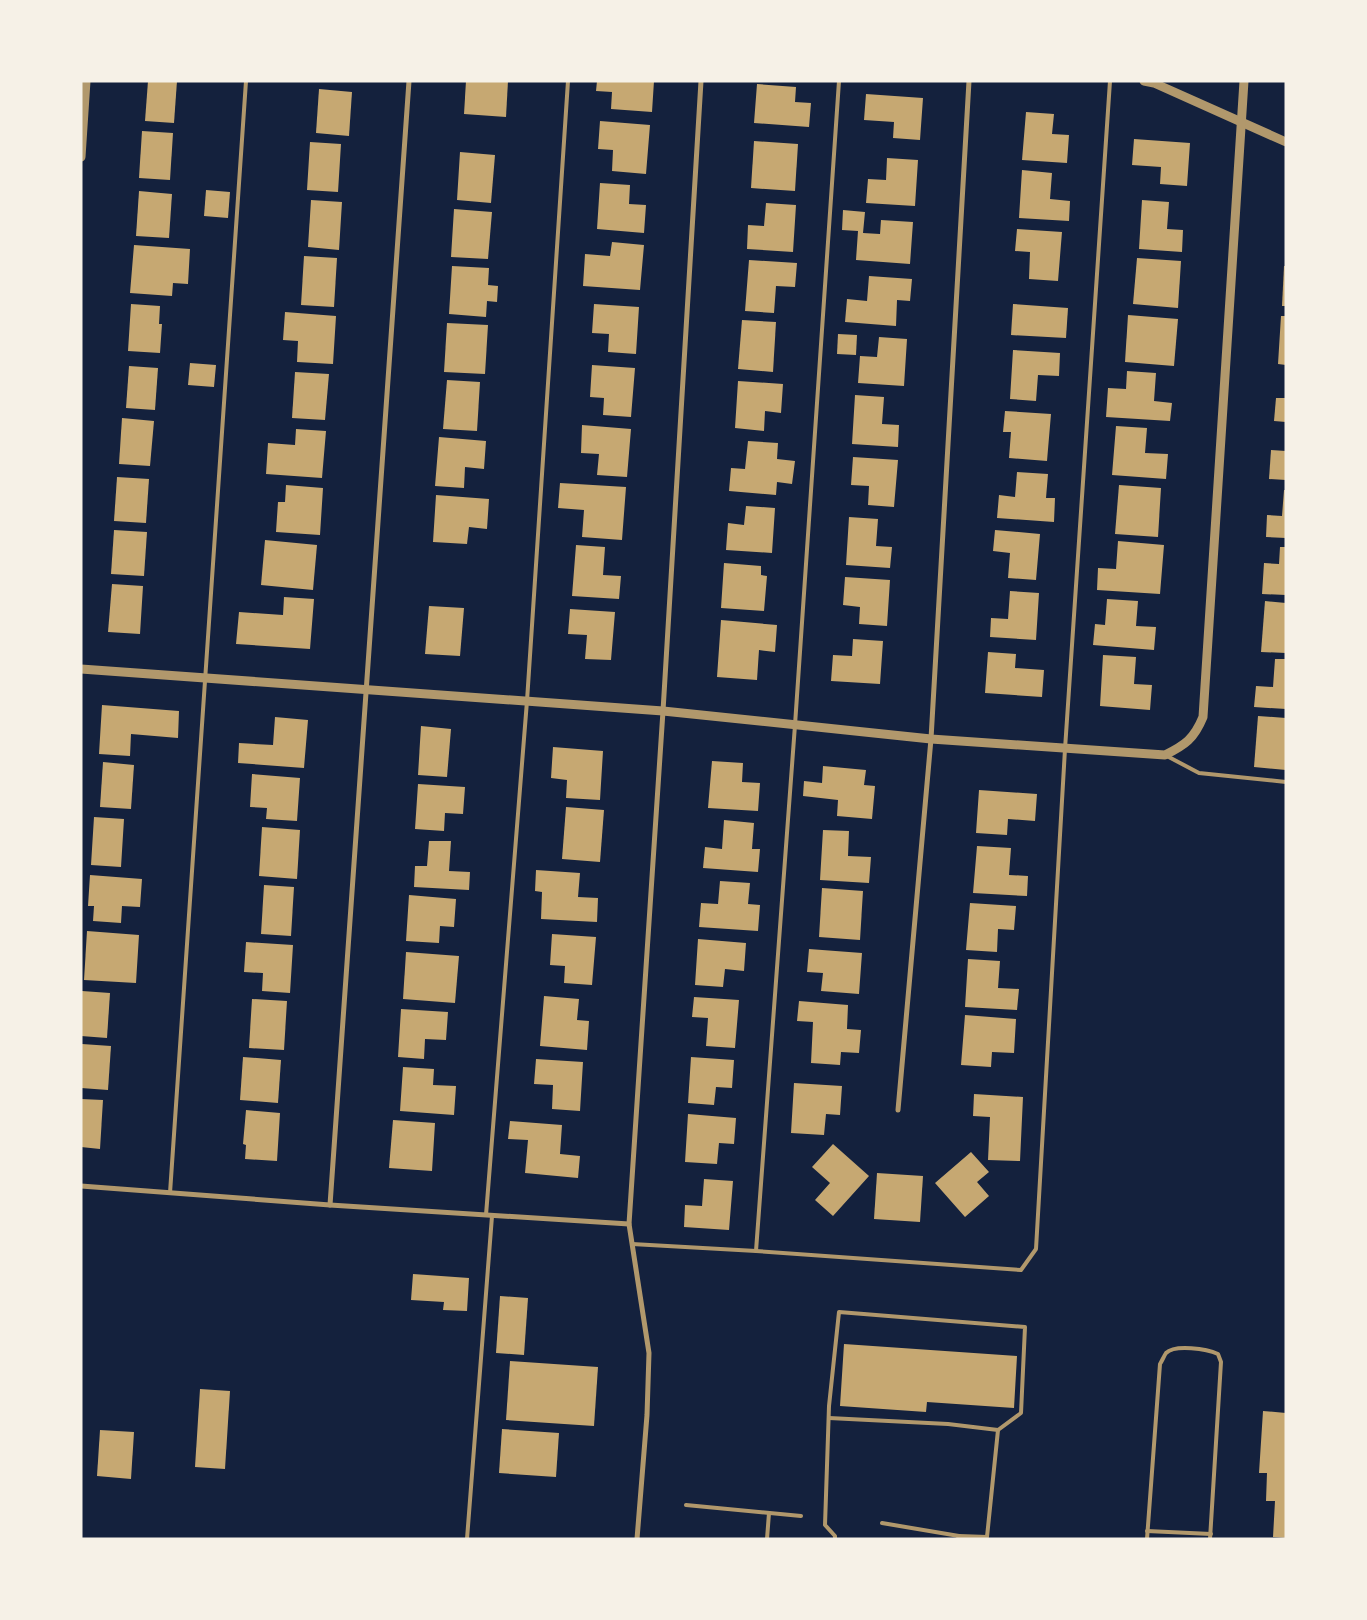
<svg xmlns="http://www.w3.org/2000/svg" width="1367" height="1620" viewBox="0 0 1367 1620" font-family="'Fira Sans',sans-serif">
	<rect width="100%" height="100%" fill="#14213d"/>
	<g fill="#c6a872">
		<polygon points="148,81 177,81 174,123 145,121"/>
		<polygon points="466,81 508,81 506,117 464,114"/>
		<polygon points="597,81 654,81 652,112 611,109 612,92 596,91"/>
		<polygon points="757,84 796,87 795,102 811,103 809,127 754,123"/>
		<polygon points="319,89 352,92 349,136 316,133"/>
		<polygon points="866,94 923,98 920,140 893,138 894,122 864,120"/>
		<polygon points="1026,112 1054,114 1052,134 1069,135 1067,163 1022,160"/>
		<polygon points="600,121 650,125 646,174 612,171 613,150 598,149"/>
		<polygon points="142,131 173,133 170,180 139,178"/>
		<polygon points="1134,139 1190,143 1187,186 1160,184 1161,167 1132,165"/>
		<polygon points="754,141 798,144 795,191 751,188"/>
		<polygon points="310,142 341,144 338,192 307,190"/>
		<polygon points="460,152 495,155 491,203 457,200"/>
		<polygon points="887,158 918,160 915,206 866,203 868,179 886,180"/>
		<polygon points="1022,170 1052,173 1050,199 1070,201 1069,221 1019,218"/>
		<polygon points="600,183 630,185 629,204 646,205 644,233 597,229"/>
		<polygon points="206,190 230,192 228,218 204,216"/>
		<polygon points="139,191 172,194 169,238 136,236"/>
		<polygon points="311,200 342,202 339,250 308,247"/>
		<polygon points="1142,200 1169,202 1167,229 1183,230 1182,252 1139,249"/>
		<polygon points="766,203 796,205 793,252 747,249 748,225 764,226"/>
		<polygon points="454,209 492,212 488,259 451,257"/>
		<polygon points="843,210 865,212 863,233 880,234 881,220 913,222 910,264 856,260 858,231 842,230"/>
		<polygon points="1017,229 1062,232 1058,281 1029,279 1030,252 1015,251"/>
		<polygon points="612,242 644,245 640,290 583,286 585,254 610,256"/>
		<polygon points="134,245 190,249 188,284 173,283 172,296 130,293"/>
		<polygon points="304,256 337,258 334,307 301,305"/>
		<polygon points="1137,258 1181,261 1178,308 1133,304"/>
		<polygon points="749,260 797,263 795,287 776,286 774,313 745,311"/>
		<polygon points="452,266 489,268 488,285 498,286 497,302 487,301 486,317 449,314"/>
		<polygon points="1284,266 1286,266 1286,306 1282,306"/>
		<polygon points="869,276 912,279 910,301 897,300 896,326 845,322 847,299 867,301"/>
		<polygon points="131,304 160,306 159,324 162,324 160,353 128,351"/>
		<polygon points="594,304 639,307 636,354 608,352 609,334 592,333"/>
		<polygon points="1013,304 1068,308 1066,338 1011,335"/>
		<polygon points="285,312 336,316 333,364 297,362 298,341 283,340"/>
		<polygon points="1128,315 1178,319 1174,366 1125,362"/>
		<polygon points="1281,316 1286,316 1286,365 1278,364"/>
		<polygon points="742,320 776,322 773,372 738,369"/>
		<polygon points="447,323 488,325 485,374 444,372"/>
		<polygon points="838,334 857,335 856,355 837,354"/>
		<polygon points="879,337 907,339 904,386 858,383 860,356 877,357"/>
		<polygon points="1013,350 1060,353 1059,376 1038,375 1036,401 1010,399"/>
		<polygon points="190,363 216,365 214,387 188,385"/>
		<polygon points="592,365 635,368 631,417 603,415 604,398 590,397"/>
		<polygon points="129,366 158,368 155,410 126,408"/>
		<polygon points="1127,371 1156,373 1154,401 1172,403 1170,421 1106,417 1108,388 1126,389"/>
		<polygon points="295,372 329,374 325,420 292,418"/>
		<polygon points="447,380 480,382 477,431 443,429"/>
		<polygon points="738,381 783,384 781,413 765,411 764,431 735,428"/>
		<polygon points="855,395 884,397 882,424 899,425 898,447 852,444"/>
		<polygon points="1276,398 1286,398 1286,422 1274,421"/>
		<polygon points="1005,411 1051,414 1047,461 1009,458 1011,432 1003,432"/>
		<polygon points="122,418 154,421 150,466 119,464"/>
		<polygon points="582,425 631,429 627,477 597,475 599,454 581,453"/>
		<polygon points="1116,426 1147,428 1145,453 1168,454 1166,479 1112,475"/>
		<polygon points="296,429 326,431 322,478 266,474 268,443 295,445"/>
		<polygon points="439,437 486,441 484,469 465,467 464,488 435,486"/>
		<polygon points="748,441 778,443 777,459 795,461 792,484 777,482 776,495 729,491 731,468 745,469"/>
		<polygon points="1271,450 1286,451 1286,480 1269,479"/>
		<polygon points="853,457 898,460 894,507 868,505 869,486 851,485"/>
		<polygon points="1017,472 1048,474 1046,498 1055,498 1054,522 997,518 999,495 1015,497"/>
		<polygon points="117,477 149,479 146,523 114,521"/>
		<polygon points="560,483 626,487 622,540 582,537 584,510 558,508"/>
		<polygon points="286,485 323,488 320,535 276,532 278,502 285,502"/>
		<polygon points="1119,485 1161,488 1158,537 1115,534"/>
		<polygon points="1284,490 1286,490 1286,538 1266,537 1267,515 1282,516"/>
		<polygon points="436,495 489,499 487,529 469,527 467,544 433,542"/>
		<polygon points="746,506 775,508 772,553 726,550 728,523 744,525"/>
		<polygon points="849,517 878,519 876,546 892,547 890,568 846,565"/>
		<polygon points="114,530 147,532 144,576 111,574"/>
		<polygon points="995,530 1040,534 1036,580 1008,578 1010,553 993,551"/>
		<polygon points="265,540 317,545 313,590 261,585"/>
		<polygon points="1118,541 1164,545 1160,594 1097,590 1098,568 1116,569"/>
		<polygon points="576,545 605,547 603,575 621,576 619,599 572,596"/>
		<polygon points="1280,547 1286,547 1286,595 1262,594 1264,563 1279,564"/>
		<polygon points="724,563 761,566 761,575 767,576 764,611 721,608"/>
		<polygon points="845,577 890,580 887,626 859,624 860,607 843,605"/>
		<polygon points="112,584 143,586 140,634 108,632"/>
		<polygon points="1010,591 1039,593 1036,640 990,637 991,618 1008,619"/>
		<polygon points="284,597 314,599 310,649 236,644 239,612 283,615"/>
		<polygon points="1107,599 1138,601 1136,626 1156,627 1154,650 1093,645 1095,624 1105,625"/>
		<polygon points="1265,601 1286,603 1286,653 1261,652"/>
		<polygon points="429,606 464,608 460,656 425,654"/>
		<polygon points="570,609 615,612 611,660 585,659 587,635 568,634"/>
		<polygon points="721,620 777,625 775,652 759,650 757,680 717,677"/>
		<polygon points="853,639 883,641 880,684 831,681 833,655 852,656"/>
		<polygon points="988,652 1016,654 1015,668 1044,670 1042,697 985,693"/>
		<polygon points="1103,655 1136,657 1134,684 1152,685 1150,710 1100,706"/>
		<polygon points="1275,659 1286,659 1286,709 1254,707 1256,686 1273,687"/>
		<polygon points="102,705 179,711 178,738 131,734 130,756 99,754"/>
		<polygon points="1258,716 1286,718 1286,770 1254,767"/>
		<polygon points="275,717 308,720 304,768 238,763 239,743 273,745"/>
		<polygon points="421,726 451,729 447,777 418,775"/>
		<polygon points="553,747 603,751 600,800 566,798 567,780 551,778"/>
		<polygon points="712,761 743,763 742,782 760,783 758,811 708,808"/>
		<polygon points="103,762 134,765 131,809 100,807"/>
		<polygon points="823,766 866,770 864,785 875,786 872,819 837,816 838,800 803,796 804,781 822,783"/>
		<polygon points="252,774 300,778 297,821 266,819 267,808 250,807"/>
		<polygon points="418,784 465,787 463,814 445,813 444,831 415,829"/>
		<polygon points="979,790 1037,794 1035,821 1008,819 1007,835 976,833"/>
		<polygon points="566,807 604,810 600,862 562,859"/>
		<polygon points="94,817 124,819 121,867 91,865"/>
		<polygon points="724,820 754,823 752,849 760,849 758,872 703,868 705,847 722,849"/>
		<polygon points="262,827 300,830 297,879 259,876"/>
		<polygon points="823,830 849,831 848,856 871,857 869,883 820,880"/>
		<polygon points="429,841 451,841 449,871 470,872 469,890 414,887 415,866 427,866"/>
		<polygon points="977,846 1011,848 1009,875 1028,876 1027,896 973,893"/>
		<polygon points="536,870 580,873 578,897 598,898 597,922 541,919 542,892 535,891"/>
		<polygon points="90,875 142,879 140,907 122,906 121,923 93,921 94,906 88,906"/>
		<polygon points="720,881 750,883 748,904 760,905 758,931 699,927 701,903 718,904"/>
		<polygon points="264,885 294,887 291,936 261,934"/>
		<polygon points="822,888 863,891 860,940 819,937"/>
		<polygon points="409,895 456,899 454,927 440,926 439,943 406,941"/>
		<polygon points="970,903 1016,906 1014,930 998,929 997,952 966,950"/>
		<polygon points="87,931 139,935 136,983 84,980"/>
		<polygon points="552,934 596,937 592,985 564,983 565,966 550,965"/>
		<polygon points="698,939 746,943 744,971 725,969 723,987 695,985"/>
		<polygon points="246,942 293,945 290,993 262,991 263,973 244,972"/>
		<polygon points="809,949 862,953 859,994 821,991 823,973 807,972"/>
		<polygon points="406,952 459,956 455,1003 403,999"/>
		<polygon points="968,959 1000,961 998,988 1019,989 1017,1010 965,1007"/>
		<polygon points="82,991 110,993 107,1038 81,1036"/>
		<polygon points="544,996 579,999 577,1020 589,1021 587,1050 540,1046"/>
		<polygon points="694,997 739,1000 735,1048 706,1046 708,1018 692,1017"/>
		<polygon points="252,999 287,1001 284,1050 249,1048"/>
		<polygon points="799,1001 848,1005 847,1029 861,1030 859,1053 841,1052 840,1065 811,1063 813,1022 797,1021"/>
		<polygon points="401,1009 448,1012 446,1040 425,1039 424,1059 398,1057"/>
		<polygon points="965,1015 1016,1019 1014,1053 992,1052 991,1067 961,1065"/>
		<polygon points="82,1044 111,1046 108,1090 81,1088"/>
		<polygon points="243,1057 281,1060 278,1103 240,1100"/>
		<polygon points="691,1057 734,1060 732,1088 716,1087 714,1105 688,1103"/>
		<polygon points="536,1059 583,1062 580,1111 552,1109 553,1085 534,1084"/>
		<polygon points="403,1067 434,1069 433,1085 456,1086 454,1115 400,1111"/>
		<polygon points="794,1083 842,1086 840,1115 826,1114 824,1135 791,1133"/>
		<polygon points="974,1094 1023,1097 1020,1161 988,1160 990,1117 973,1116"/>
		<polygon points="81,1099 103,1100 100,1149 81,1147"/>
		<polygon points="246,1110 280,1113 277,1161 245,1159 246,1145 243,1144"/>
		<polygon points="688,1114 736,1118 734,1144 719,1143 717,1164 685,1162"/>
		<polygon points="393,1120 435,1123 432,1171 389,1168"/>
		<polygon points="510,1121 562,1125 560,1154 580,1156 578,1178 525,1173 528,1140 508,1139"/>
		<polygon points="833,1144 869,1176 833,1216 815,1200 830,1183 812,1167"/>
		<polygon points="971,1152 989,1172 977,1182 989,1196 965,1217 935,1183"/>
		<polygon points="877,1173 923,1176 920,1222 874,1219"/>
		<polygon points="704,1179 733,1181 729,1230 684,1227 685,1205 702,1206"/>
		<polygon points="413,1274 469,1278 467,1311 443,1310 444,1302 411,1300"/>
		<polygon points="500,1296 528,1298 524,1355 496,1353"/>
		<polygon points="844,1344 1017,1356 1014,1408 927,1402 926,1412 840,1406"/>
		<polygon points="510,1361 598,1367 594,1426 506,1420"/>
		<polygon points="200,1389 230,1391 225,1469 195,1467"/>
		<polygon points="1263,1411 1286,1413 1286,1538 1273,1537 1275,1501 1266,1501 1267,1473 1259,1473"/>
		<polygon points="502,1429 559,1433 556,1477 499,1473"/>
		<polygon points="100,1430 134,1432 131,1479 97,1476"/>
	</g>
	<g fill="none" stroke-linecap="round" stroke-linejoin="round">
		<g stroke="#b1986c" stroke-width="4">
			<polyline points="1165,755 1199,773 1286,782"/>
			<polyline points="170,1193 246,81"/>
			<polyline points="486,1215 527,701 568,81"/>
			<polyline points="632,1244 756,1251 1021,1270 1036,1249 1065,749 1110,81"/>
			<polyline points="756,1251 795,725 839,81"/>
			<polyline points="829,1418 948,1424 998,1430"/>
			<polyline points="686,1505 801,1516"/>
			<polyline points="882,1523 959,1536"/>
			<polyline points="1147,1531 1211,1534"/>
			<polyline points="467,1539 492,1216"/>
			<polyline points="767,1539 769,1513"/>
			<polyline points="835,1539 835,1536 825,1525 829,1406 839,1312 1025,1327 1021,1413 998,1430 987,1537 959,1536 958,1539"/>
			<path d="M1147,1539L1160,1364C1162,1361 1164,1356 1166,1353C1175,1344 1207,1349 1218,1354L1221,1362L1210,1539"/>
		</g>
		<g stroke="#b1986c" stroke-width="5">
			<polyline points="898,1110 931,739 969,81"/>
			<polyline points="81,1186 330,1205 629,1224"/>
			<polyline points="330,1205 409,81"/>
			<polyline points="637,1539 647,1415 649,1353 629,1224 663,711 701,81"/>
		</g>
		<g stroke="#b1986c" stroke-width="9">
			<polyline points="1144,81 1154,83 1286,142"/>
			<polyline points="81,157 86,81"/>
			<path d="M81,669L663,711L931,739L1165,755C1185,745 1194,739 1203,717L1244,81"/>
		</g>
	</g>
	<rect width="1367" height="1620" fill="none" stroke="#f6f1e7" stroke-width="165"/>
</svg>
